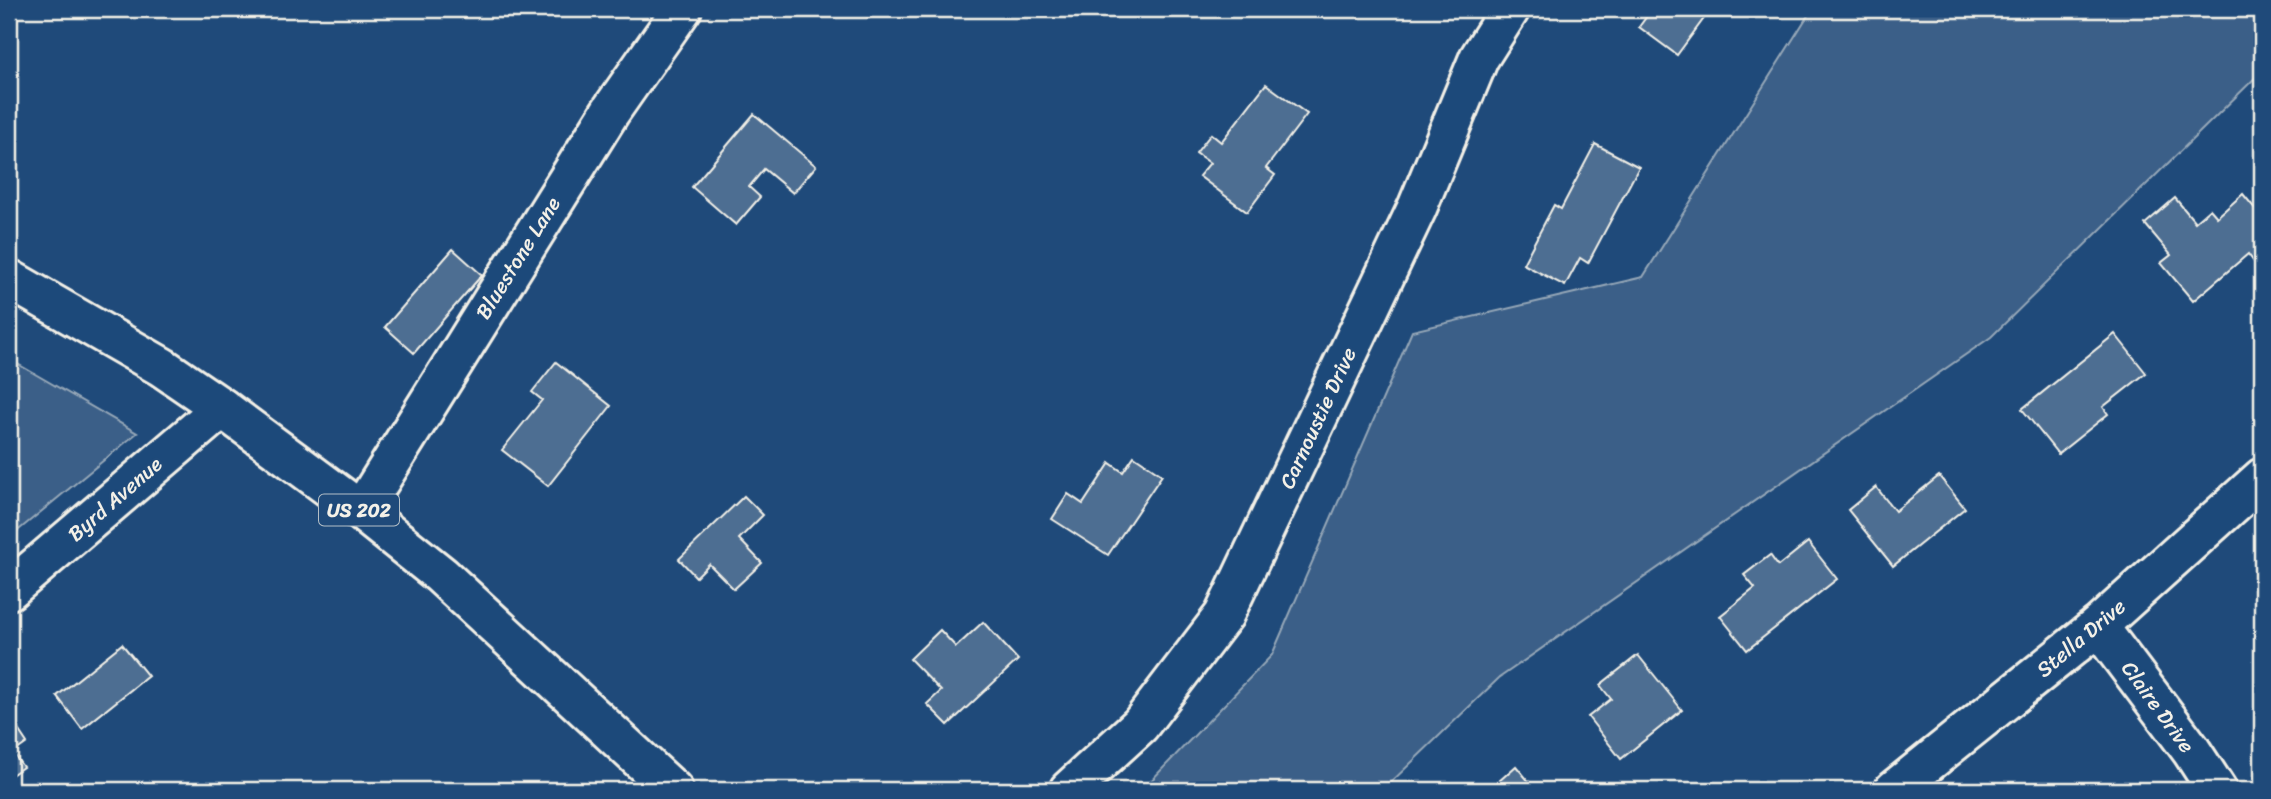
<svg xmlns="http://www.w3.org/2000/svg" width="2271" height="799" viewBox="0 0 2271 799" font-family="Sriracha,sans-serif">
	<rect width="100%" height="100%" fill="#1f4a7a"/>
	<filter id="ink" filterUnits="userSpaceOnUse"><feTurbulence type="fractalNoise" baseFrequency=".0143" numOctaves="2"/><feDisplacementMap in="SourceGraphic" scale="14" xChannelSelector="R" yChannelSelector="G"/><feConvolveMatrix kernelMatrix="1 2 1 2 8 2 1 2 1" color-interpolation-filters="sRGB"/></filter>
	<g filter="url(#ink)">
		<g fill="#3a5f88" stroke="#97a8b8" stroke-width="2">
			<polygon points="1812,9 2262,9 2262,71 1991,337 1499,678 1383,790 1142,790 1272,655 1412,331 1643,277"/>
			<polygon points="9,359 137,433 9,538"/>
		</g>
		<g fill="#4d6e92" stroke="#f4f1e8" stroke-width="2">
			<polygon points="858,9 878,9 869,18"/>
			<polygon points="1652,9 1711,9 1677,55 1639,27"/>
			<polygon points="1266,84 1307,114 1266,168 1275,175 1247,212 1199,176 1210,163 1196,153 1211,134 1221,142"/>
			<polygon points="754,114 816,166 793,193 764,169 749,187 760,197 736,225 692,187"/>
			<polygon points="1595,144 1639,167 1588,263 1580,258 1565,286 1523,264 1554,205 1561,209"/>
			<polygon points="2243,194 2262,217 2262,255 2254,262 2248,254 2193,301 2161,263 2171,255 2145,224 2175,198 2195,222 2210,209 2217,217"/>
			<polygon points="453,249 482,275 414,353 385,327"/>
			<polygon points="2115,334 2146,373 2103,407 2108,414 2058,454 2022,409"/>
			<polygon points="556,362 611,406 548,486 502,450 542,400 532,392"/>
			<polygon points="1134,456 1162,475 1108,555 1052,519 1068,494 1083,504 1110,463 1123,472"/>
			<polygon points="1939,476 1965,508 1893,566 1848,510 1876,487 1895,511"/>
			<polygon points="744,496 763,515 739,539 762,563 734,589 709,564 696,577 679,559"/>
			<polygon points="1808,542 1837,579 1747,650 1720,616 1755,588 1744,575 1770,555 1778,566"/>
			<polygon points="983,622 1018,660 948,725 927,704 941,691 910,659 940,630 956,647"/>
			<polygon points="122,644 148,676 82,729 57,696"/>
			<polygon points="1638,655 1682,710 1621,759 1588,717 1611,699 1600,685"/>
			<polygon points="9,716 27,743 13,753 23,767 10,776"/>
			<polygon points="1516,766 1536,790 1489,790"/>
		</g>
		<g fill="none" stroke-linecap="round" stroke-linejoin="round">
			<defs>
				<g id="minor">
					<polyline points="361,511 610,112 682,9"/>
					<polyline points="9,590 222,408"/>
					<polyline points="2098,626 2191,750 2217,790"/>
					<polyline points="1069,790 1140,725 1224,615 1417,208 1479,58 1510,9"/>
					<polyline points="1894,790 2098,626 2262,478"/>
				</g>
				<polyline id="highway" points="9,279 162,367 222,408 361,511 441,575 673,790"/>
			</defs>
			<use href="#minor" stroke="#f4f1e8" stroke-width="44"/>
			<use href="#highway" stroke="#f4f1e8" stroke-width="44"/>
			<use href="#minor" stroke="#1f4a7a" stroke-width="38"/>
			<use href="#highway" stroke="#1f4a7a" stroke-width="38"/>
		</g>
	</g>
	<g text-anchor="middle" stroke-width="5" stroke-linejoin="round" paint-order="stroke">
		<rect fill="#1f4a7a" stroke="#b4bfc7" stroke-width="2" x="319" y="494.5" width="80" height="31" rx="5"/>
		<g font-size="19" font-weight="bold" fill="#f4f1e8">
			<text x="359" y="517">US 202</text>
		</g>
		<g font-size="21" fill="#f4f1e8" stroke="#1f4a7a">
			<text transform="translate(518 258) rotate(-58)" y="7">Bluestone Lane</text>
			<text transform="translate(1318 418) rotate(-65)" y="7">Carnoustie Drive</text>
			<text transform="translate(115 499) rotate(-41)" y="7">Byrd Avenue</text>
			<text transform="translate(2081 638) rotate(-40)" y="7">Stella Drive</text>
			<text transform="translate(2158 707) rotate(54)" y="7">Claire Drive</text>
		</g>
	</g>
	<rect width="2271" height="799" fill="none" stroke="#1f4a7a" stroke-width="35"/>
	<rect x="18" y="18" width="2236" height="764" fill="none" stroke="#f4f1e8" stroke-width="2.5" filter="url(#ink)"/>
</svg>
